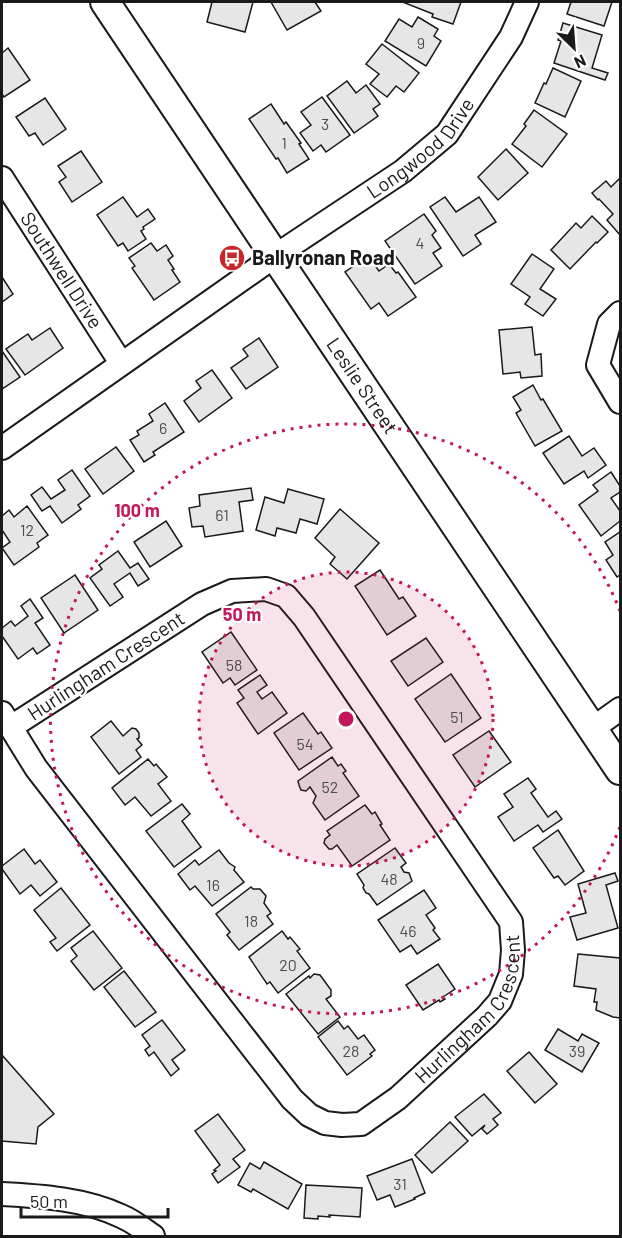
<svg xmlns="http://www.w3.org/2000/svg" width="622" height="1238" viewBox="0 0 622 1238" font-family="Barlow,sans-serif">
	<rect width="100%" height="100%" fill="#fff"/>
	<g fill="#e6e6e6" stroke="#1a1a1a" stroke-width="1.5">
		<polygon points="212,2 253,2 245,32 207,22"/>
		<polygon points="271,2 315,2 321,11 287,30"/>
		<polygon points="406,2 461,2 453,24 432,17 433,14 405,3"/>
		<polygon points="571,2 612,2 604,26 567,14"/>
		<polygon points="418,17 438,29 434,36 441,41 426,66 385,41 399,19 412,27"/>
		<polygon points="563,23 602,35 592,68 608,73 605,80 554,63 561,41 558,40"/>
		<polygon points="382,44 419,73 404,92 396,86 387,97 370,84 379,74 366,64"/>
		<polygon points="8,48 30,80 4,97 2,94 2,53"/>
		<polygon points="553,68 581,81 565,117 535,103 544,83 546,84"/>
		<polygon points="347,81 356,93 366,85 380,104 373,109 378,116 354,133 327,96"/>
		<polygon points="322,97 350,135 326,152 321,145 313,151 300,133 311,125 301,112"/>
		<polygon points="45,98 66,129 43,145 35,133 29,136 16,117"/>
		<polygon points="271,104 284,124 286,122 301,143 299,144 309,159 287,173 278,158 276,159 249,119"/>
		<polygon points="534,110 567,134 542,167 512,144 526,126 524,124"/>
		<polygon points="506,149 528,173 498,200 478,177"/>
		<polygon points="81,151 102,182 72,202 59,182 66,177 58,166"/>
		<polygon points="620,178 620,235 607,220 613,214 599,199 598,200 592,193 606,181 611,187"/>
		<polygon points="123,197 137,217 148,209 155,219 143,227 144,229 141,231 146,239 128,251 123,243 118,246 97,215"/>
		<polygon points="445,197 456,212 479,197 496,222 475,235 481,244 463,256 430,207"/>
		<polygon points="424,214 436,231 432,235 441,248 433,253 442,266 415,284 385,241"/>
		<polygon points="592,216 608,232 597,243 596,242 570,269 551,250 576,223 581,228"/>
		<polygon points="151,243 157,251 166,245 173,256 168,260 174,269 172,270 180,282 154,300 132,268 135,266 129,258"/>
		<polygon points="532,254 554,269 540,289 556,299 543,316 525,304 530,297 511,284"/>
		<polygon points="368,256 379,271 389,264 396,273 398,272 416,297 388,316 379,303 371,309 345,272"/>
		<polygon points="2,277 13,294 2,302"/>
		<polygon points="532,327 535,355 541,354 542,376 521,378 520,372 503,374 499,330"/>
		<polygon points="50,328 63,348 25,375 6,349 28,334 32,340"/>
		<polygon points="259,338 278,367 246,389 231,368 248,356 243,349"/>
		<polygon points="2,351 20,377 2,389"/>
		<polygon points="212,370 232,398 199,422 184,401 201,388 196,381"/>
		<polygon points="533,385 541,400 543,399 562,431 535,446 516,413 521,410 513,397"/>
		<polygon points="165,403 184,432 153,452 155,455 144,462 130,440 139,435 137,431 153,421 149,414"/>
		<polygon points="569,436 582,456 594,448 606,465 588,478 584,471 564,484 543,453"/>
		<polygon points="116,447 134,471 103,494 85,469"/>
		<polygon points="72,470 90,496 78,505 81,509 62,523 50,506 42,511 31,495 42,487 51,499 65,490 58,480"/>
		<polygon points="611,472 620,486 620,492 611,498 620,511 620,521 601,536 579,505 598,491 593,485"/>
		<polygon points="251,488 253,500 239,502 243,531 205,537 203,526 192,527 189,508 200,506 199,495"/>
		<polygon points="288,489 324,499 317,524 300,519 296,533 277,528 275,536 256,530 265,497 284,503"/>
		<polygon points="27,506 48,535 37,543 39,547 14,565 2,548 10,542 2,530 2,516 9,510 14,517"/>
		<polygon points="340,509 379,543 347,579 330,564 335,557 315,538"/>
		<polygon points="166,521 182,546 150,567 134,542"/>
		<polygon points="620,532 620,575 617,577 606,560 613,555 605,542"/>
		<polygon points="118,551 130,568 138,563 149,579 138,586 130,573 114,584 123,597 110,606 90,578 102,569 99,565"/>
		<polygon points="380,570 399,599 403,597 416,616 387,635 355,586"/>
		<polygon points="75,575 98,610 64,633 41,598"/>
		<polygon points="30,599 43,618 35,623 50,645 37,654 33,648 18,659 2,636 2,628 11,621 15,626 28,616 21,606"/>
		<polygon points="231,632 257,670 235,685 230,678 223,683 202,652"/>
		<polygon points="426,638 443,662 408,686 391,661"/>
		<polygon points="451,674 481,718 445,742 415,699"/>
		<polygon points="260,675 267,685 257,692 262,699 272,692 287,713 258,734 237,703 244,698 238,690"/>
		<polygon points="303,713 318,734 321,732 332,748 299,770 274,733"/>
		<polygon points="111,721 123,736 132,728 136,729 139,733 139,738 137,739 142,745 136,750 141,757 119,774 91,737"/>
		<polygon points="489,731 511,762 475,787 453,755"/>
		<polygon points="332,757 338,766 341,764 346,771 343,773 359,796 325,820 313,803 316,796 310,787 306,791 301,790 299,785 298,781"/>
		<polygon points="148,759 154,766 156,764 167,777 158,784 171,801 151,816 135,797 125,805 112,788"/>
		<polygon points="528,778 536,789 531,793 548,817 556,811 562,819 543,832 538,825 514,841 498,817 513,807 504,794"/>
		<polygon points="182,804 190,814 182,821 201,847 174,867 146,831"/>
		<polygon points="365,805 372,814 375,812 382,824 380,825 390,840 352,866 337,845 332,849 329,849 324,843 325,839 330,835 327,831"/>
		<polygon points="558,830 584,871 565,885 558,876 554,878 533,848"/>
		<polygon points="395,848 406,863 401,867 404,872 409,873 412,881 377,905 369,894 366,893 363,888 364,885 357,874"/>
		<polygon points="24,849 35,864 40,860 57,882 40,896 31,885 20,894 2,869 2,866"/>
		<polygon points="219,850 229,863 235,867 234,870 244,882 212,906 195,886 190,890 178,874 195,860 199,865"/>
		<polygon points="615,873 618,881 606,885 618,928 577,940 570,917 586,913 578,884"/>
		<polygon points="251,887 253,889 260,889 266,896 264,903 271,913 267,916 273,924 239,950 227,935 230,932 216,914"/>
		<polygon points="61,888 90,925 57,951 50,942 56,938 34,910"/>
		<polygon points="424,890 436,908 426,915 435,928 433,930 440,939 417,954 411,945 400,952 378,920"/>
		<polygon points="93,931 122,968 94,990 71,961 77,956 71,948"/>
		<polygon points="282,931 288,939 290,937 300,949 297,951 310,968 278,993 270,982 267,984 249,957"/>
		<polygon points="578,954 620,958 620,1018 613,1017 596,1010 597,1002 594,1002 596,989 574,986"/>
		<polygon points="438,964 455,989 443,997 445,999 440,1002 439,1000 423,1010 406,985"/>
		<polygon points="124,971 156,1012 135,1027 104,987"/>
		<polygon points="314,974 320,975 331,990 331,996 326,999 340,1017 318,1034 286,994 309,976 310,978"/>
		<polygon points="162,1020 185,1050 172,1060 179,1069 171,1076 154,1052 149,1056 145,1050 150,1046 142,1035"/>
		<polygon points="338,1021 344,1029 348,1026 358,1039 364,1035 375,1050 370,1054 372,1056 347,1075 318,1037"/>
		<polygon points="558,1029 578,1041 582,1034 599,1043 582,1072 545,1050"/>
		<polygon points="529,1052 557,1084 535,1103 507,1071"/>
		<polygon points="2,1055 54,1114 38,1127 36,1144 2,1141"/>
		<polygon points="484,1094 501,1113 493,1119 498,1125 487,1134 482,1129 485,1125 472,1136 455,1117"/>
		<polygon points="218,1114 245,1150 233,1159 240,1167 218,1183 212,1174 216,1171 214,1170 220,1165 195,1131"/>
		<polygon points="450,1122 468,1141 432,1173 415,1155"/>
		<polygon points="412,1159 425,1193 414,1198 415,1199 395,1207 390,1195 377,1200 367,1176"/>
		<polygon points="264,1162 302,1184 288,1209 253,1189 251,1192 238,1185 250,1163 260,1169"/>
		<polygon points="306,1185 362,1188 360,1217 329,1215 330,1217 318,1216 318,1219 304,1218"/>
	</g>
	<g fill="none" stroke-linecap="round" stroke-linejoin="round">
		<defs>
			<g id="minor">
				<path id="s1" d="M2,178L121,363"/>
				<polyline points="620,313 609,324 598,365 620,402"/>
				<path id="s2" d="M2,448L275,256L403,171L447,134L511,37L527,2"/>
				<path id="s3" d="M2,713L36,768L292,1099L309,1115L325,1123L342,1125L361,1124L398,1098L487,1016L500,1001L511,974L513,950L511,922L304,617L286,596L266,589L232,591L202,604L11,727"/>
				<polyline points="592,729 620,709"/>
				<path d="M2,1194C41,1196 85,1199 121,1216C133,1221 143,1229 153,1236"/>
			</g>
			<g id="major">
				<path id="s4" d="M105,2L275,256L620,770"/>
			</g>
		</defs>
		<use href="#minor" stroke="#1a1a1a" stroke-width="26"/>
		<use href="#major" stroke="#1a1a1a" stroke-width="32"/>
		<use href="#minor" stroke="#fff" stroke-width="22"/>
		<use href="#major" stroke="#fff" stroke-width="28"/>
	</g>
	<circle cx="346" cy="719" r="147" fill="#c2185b" fill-opacity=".12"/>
	<g fill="none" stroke="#c2185b" stroke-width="3" stroke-dasharray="3 6">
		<circle cx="346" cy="719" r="147"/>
		<path d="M620 827A295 295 0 1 1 620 611"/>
	</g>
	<defs>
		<symbol id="bus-disc" viewBox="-11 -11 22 22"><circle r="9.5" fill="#c62828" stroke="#fff"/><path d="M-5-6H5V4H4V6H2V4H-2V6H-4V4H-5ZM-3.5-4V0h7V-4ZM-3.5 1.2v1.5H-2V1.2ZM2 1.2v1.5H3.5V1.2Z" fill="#fff"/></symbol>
	</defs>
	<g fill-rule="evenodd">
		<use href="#bus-disc" x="217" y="243" width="30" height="30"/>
	</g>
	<g text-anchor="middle" stroke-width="4.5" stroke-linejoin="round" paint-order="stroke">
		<g font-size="16" fill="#4d4d4d">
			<text x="421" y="49">9</text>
			<text x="325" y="130">3</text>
			<text x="284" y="149">1</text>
			<text x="420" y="249">4</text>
			<text x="163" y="434">6</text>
			<text x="222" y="521">61</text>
			<text x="27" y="536">12</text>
			<text x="234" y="671">58</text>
			<text x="457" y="723">51</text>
			<text x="305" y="750">54</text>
			<text x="330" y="793">52</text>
			<text x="389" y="885">48</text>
			<text x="213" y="891">16</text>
			<text x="251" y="927">18</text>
			<text x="408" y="937">46</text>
			<text x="288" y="971">20</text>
			<text x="351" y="1057">28</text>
			<text x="577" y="1057">39</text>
			<text x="400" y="1190">31</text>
		</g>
		<g font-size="20" fill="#1a1a1a" stroke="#fff">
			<text dy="7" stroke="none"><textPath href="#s2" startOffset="516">Longwood Drive</textPath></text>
			<text dy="7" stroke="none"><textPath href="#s1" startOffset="110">Southwell Drive</textPath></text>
			<text dy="7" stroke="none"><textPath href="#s4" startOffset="462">Leslie Street</textPath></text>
			<text transform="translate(106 666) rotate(-33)" y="7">Hurlingham Crescent</text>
			<text dy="7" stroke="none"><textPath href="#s3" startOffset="724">Hurlingham Crescent</textPath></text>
		</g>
		<g font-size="20" font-weight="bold" fill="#1a1a1a" stroke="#fff" text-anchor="start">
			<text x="252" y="265">Ballyronan Road</text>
		</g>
	</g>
	<circle cx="346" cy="719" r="9" fill="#c2185b" stroke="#fff" stroke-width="3"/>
	<g font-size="18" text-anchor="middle" font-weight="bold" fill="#c2185b" stroke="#fff" stroke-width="4.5" stroke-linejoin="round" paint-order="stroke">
		<text x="137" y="517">100 m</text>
		<text x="242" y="621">50 m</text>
	</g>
	<rect width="622" height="1238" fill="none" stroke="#1a1a1a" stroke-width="6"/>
	<g transform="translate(574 48) rotate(155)" stroke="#ffffff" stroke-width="4.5" paint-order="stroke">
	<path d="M0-4.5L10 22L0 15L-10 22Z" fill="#1a1a1a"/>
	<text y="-9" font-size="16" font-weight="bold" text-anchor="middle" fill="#1a1a1a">N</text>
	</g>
	<path d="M21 1208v9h147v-9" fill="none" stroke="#1a1a1a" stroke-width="3"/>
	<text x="30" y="1208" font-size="18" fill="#1a1a1a" stroke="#ffffff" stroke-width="4.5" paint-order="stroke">50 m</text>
</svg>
